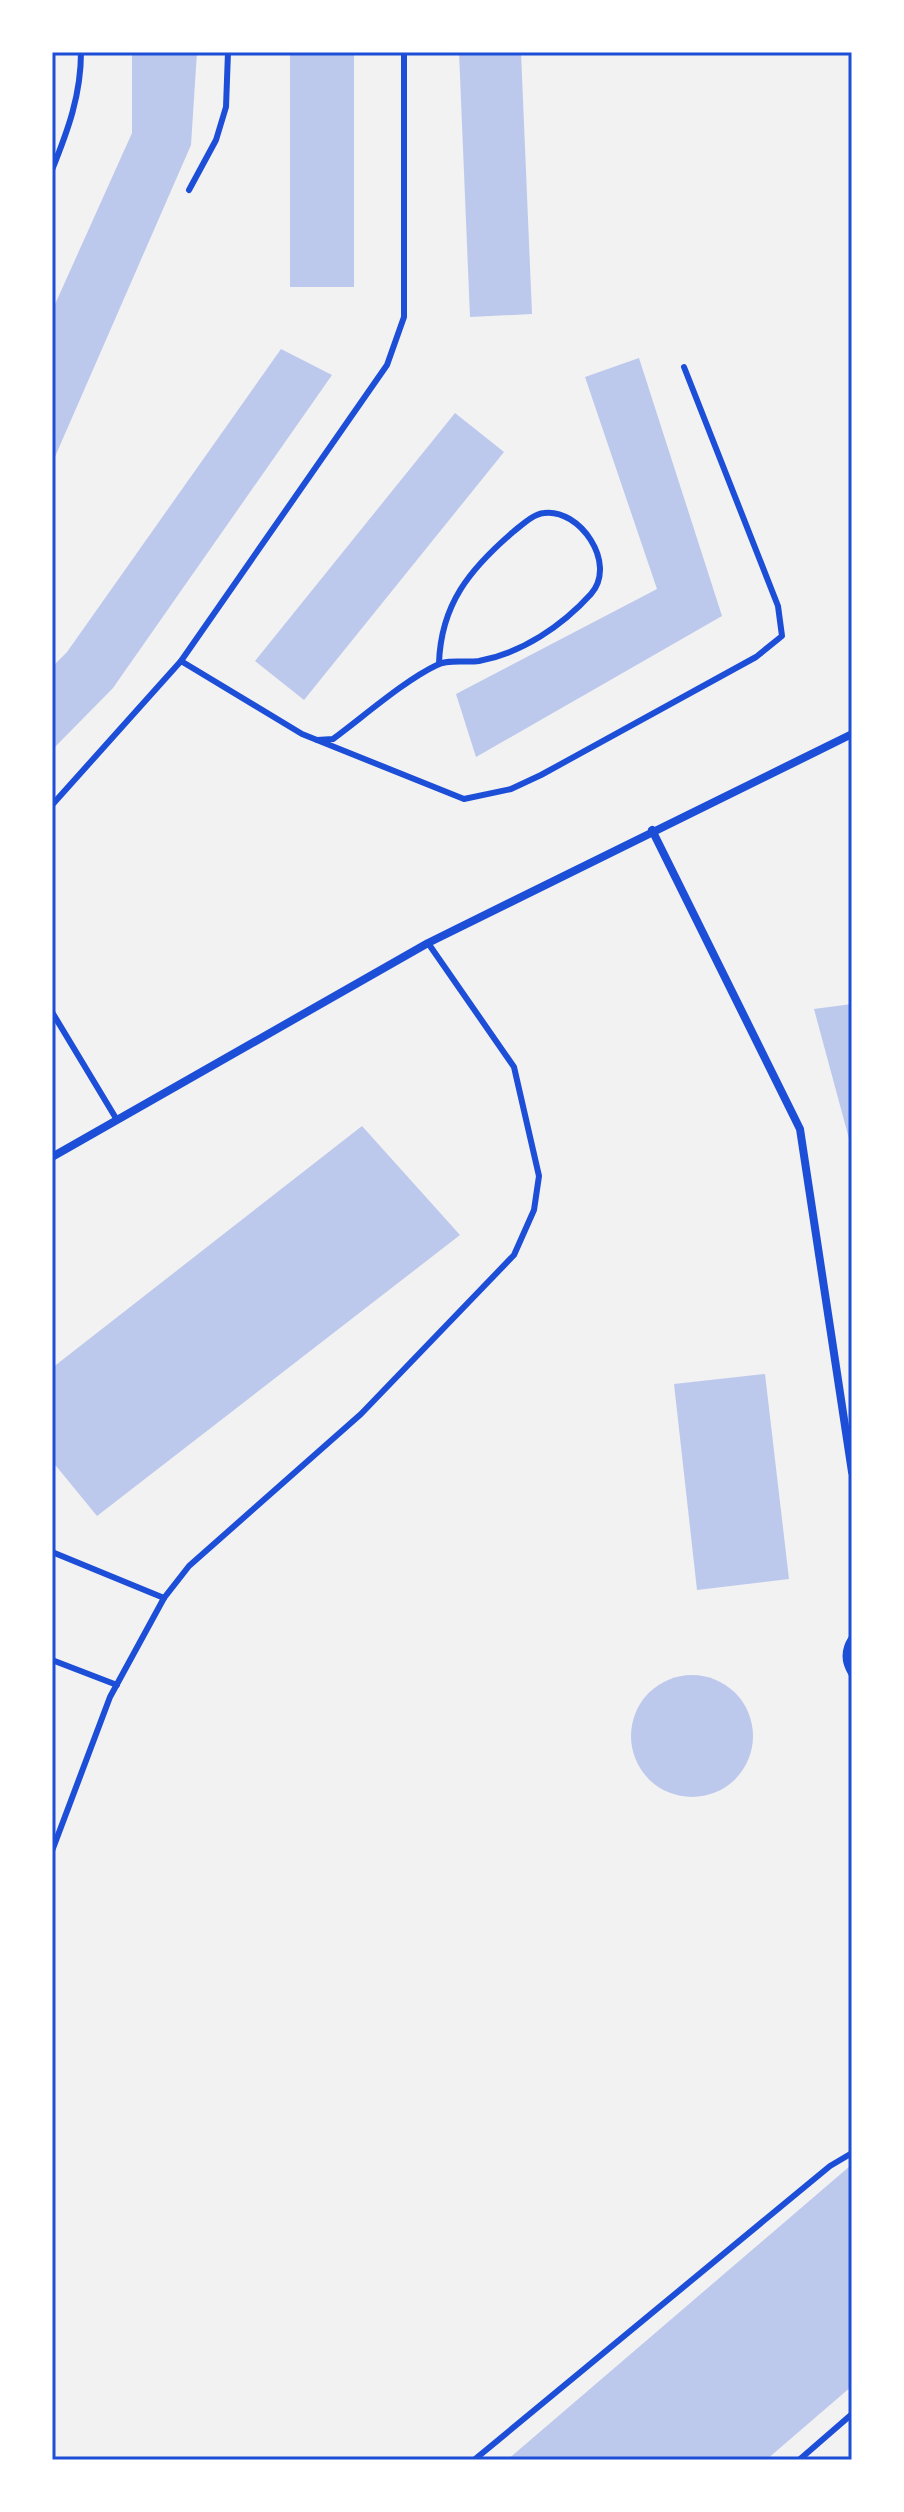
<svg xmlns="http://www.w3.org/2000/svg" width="904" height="2512" viewBox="0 0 904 2512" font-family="'Public Sans',sans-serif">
	<rect width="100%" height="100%" fill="#f2f2f2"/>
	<g fill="#bdc9ec">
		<polygon points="132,52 197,52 191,145 54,459 52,311 132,133"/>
		<rect x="290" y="52" width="64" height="235"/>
		<polygon points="459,52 521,52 532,314 470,317"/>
		<polygon points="281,349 332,375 113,688 52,750 52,667 67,652"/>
		<polygon points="639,358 722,616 476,757 456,694 657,589 585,377"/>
		<polygon points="455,413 504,452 304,700 255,661"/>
		<polygon points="852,1004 852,1146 851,1146 814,1009"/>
		<polygon points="362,1126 460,1235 97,1516 52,1461 52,1368"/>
		<polygon points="765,1374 789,1579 697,1590 674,1384"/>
		<circle cx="692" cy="1736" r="61"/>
		<polygon points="850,2166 852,2386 766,2460 507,2460"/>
	</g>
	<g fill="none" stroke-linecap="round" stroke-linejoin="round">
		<g stroke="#1d4ed8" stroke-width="6">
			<path d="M52,170C68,130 81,95 81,52"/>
			<polyline points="189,190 216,140 226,107 228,52"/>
			<path d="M181,661L302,734L317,740L333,739C363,717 405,680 437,665C448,659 466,663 479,661C522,653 562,626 591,594C618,563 579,508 544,513C533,514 522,525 513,532C470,569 441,604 439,663"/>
			<polyline points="317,740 464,799 511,789 541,775 756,657 782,636 778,606 684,367"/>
			<polyline points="52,805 181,661 387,365 404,317 404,52"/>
			<polyline points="52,1012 117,1120"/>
			<polyline points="52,1552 164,1598"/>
			<polyline points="52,1660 117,1685"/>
			<polyline points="52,1851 110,1697 164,1598 189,1566 361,1414 514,1255 534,1210 539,1176 514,1067 428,943"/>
			<polyline points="474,2460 830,2166 852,2153"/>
			<polyline points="799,2460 852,2414"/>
		</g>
		<g stroke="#1d4ed8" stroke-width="8">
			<polyline points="652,830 800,1129 852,1472"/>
			<polyline points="52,1157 428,943 852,734"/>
			<path d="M852,1639C845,1650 845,1662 852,1673"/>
		</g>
	</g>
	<rect width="904" height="2512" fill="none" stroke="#ffffff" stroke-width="108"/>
	<rect x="54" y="54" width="796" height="2404" fill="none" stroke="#1d4ed8" stroke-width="3"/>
</svg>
